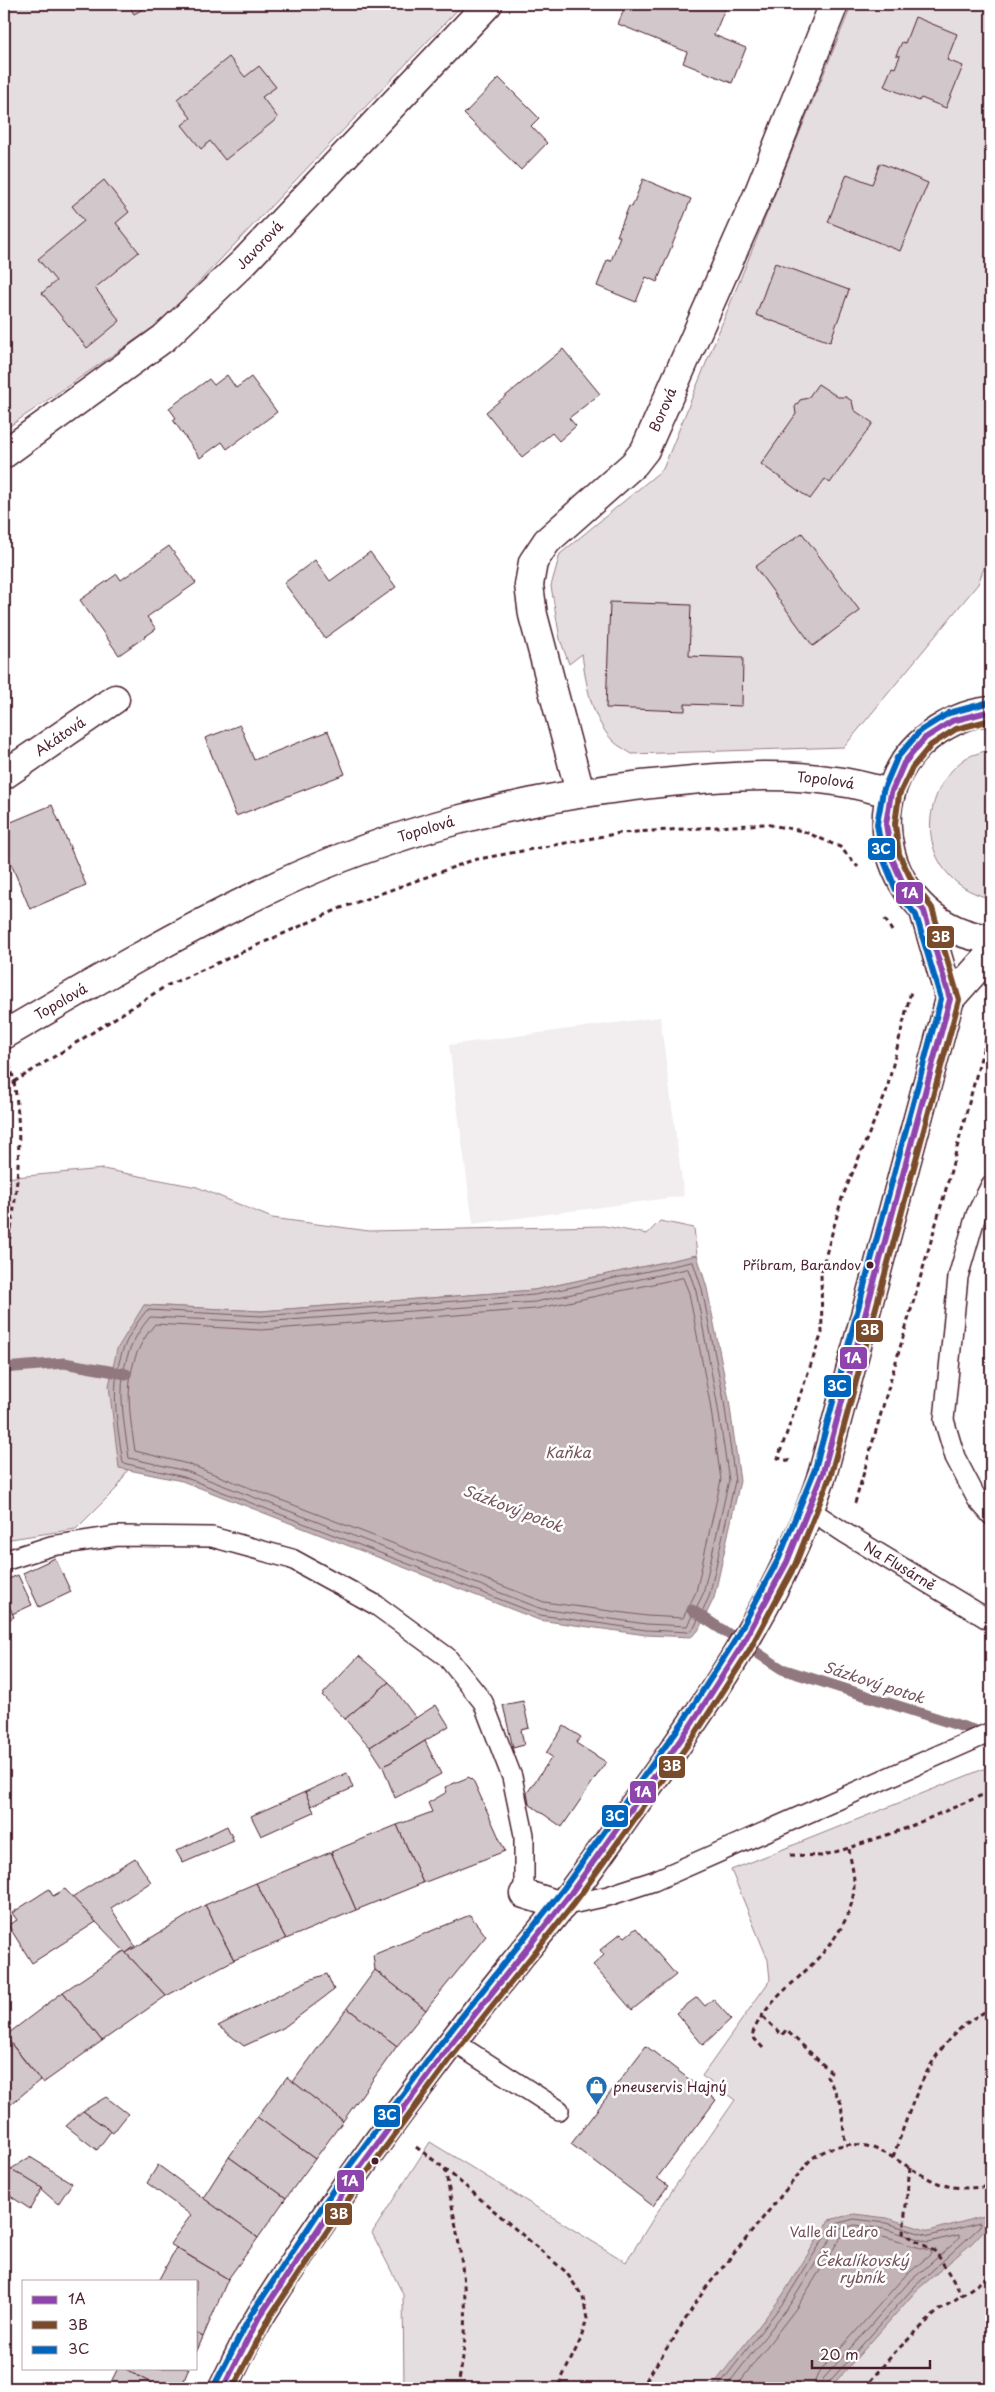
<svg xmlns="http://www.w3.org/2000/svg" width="995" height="2392" viewBox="0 0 995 2392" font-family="'Playpen Sans',sans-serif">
	<rect width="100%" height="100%" fill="#fff"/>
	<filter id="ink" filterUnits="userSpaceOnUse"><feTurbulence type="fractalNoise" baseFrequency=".02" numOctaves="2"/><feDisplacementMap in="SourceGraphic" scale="10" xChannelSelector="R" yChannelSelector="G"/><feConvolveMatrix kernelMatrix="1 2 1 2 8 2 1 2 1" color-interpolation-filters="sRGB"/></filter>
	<g filter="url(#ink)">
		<polygon fill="#f2eeef" points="660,1017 684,1196 473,1224 449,1045"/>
		<g fill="#e5dee0" stroke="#987e86">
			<polygon points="4,4 463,4 161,322 4,430"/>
			<path d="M852,4H991V549L978,584L844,747L632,754C626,750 618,746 613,741C591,718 586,684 582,654L569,664L560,639L551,586L560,554L663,469Z"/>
			<path d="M991,749V899C975,894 960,888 949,875C917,840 929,783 966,758C973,754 983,752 991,749Z"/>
			<polygon points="103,1169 197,1187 272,1218 369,1231 604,1226 647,1234 660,1221 694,1228 697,1255 534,1290 261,1311 144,1305 131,1464 117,1488 76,1529 4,1540 4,1178"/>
			<polygon points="991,1766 991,2375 982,2388 404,2388 403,2294 372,2233 430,2142 626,2262 658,2211 735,2100 702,2076 770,1980 768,1960 731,1870"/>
		</g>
		<g fill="#c1b3b6" stroke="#91787e">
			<polygon points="697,1255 707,1288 729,1400 740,1481 714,1598 698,1631 691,1637 646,1635 539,1620 182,1481 119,1468 109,1386 117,1349 144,1305 261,1311 534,1290"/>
			<polygon points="854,2214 887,2218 929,2231 984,2216 990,2224 972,2243 917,2290 830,2388 711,2388 782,2296 829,2220"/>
		</g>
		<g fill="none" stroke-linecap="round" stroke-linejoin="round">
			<g stroke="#7a5a63" stroke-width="1">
				<path d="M693,1262L702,1289L724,1401L735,1481L709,1597L694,1628L689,1632L646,1630L540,1615L184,1477L123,1463C114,1403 105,1360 147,1310L261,1316L534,1295Z"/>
				<path d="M688,1269L696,1291L717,1402L729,1480L703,1594L687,1626L646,1624L542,1609L186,1471L129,1458C121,1403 112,1362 150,1317L261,1322L535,1302Z"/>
				<path d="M683,1278L689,1293L710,1403L721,1480L696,1592L683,1618L647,1616L544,1602L188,1464L135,1451C128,1404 121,1364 155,1324L261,1330L535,1309Z"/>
				<polyline points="717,2388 786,2299 832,2225 854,2219 886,2223 929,2236 980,2223 980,2227 914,2287 828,2383 826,2388"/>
				<polyline points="725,2388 791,2303 836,2230 855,2225 885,2229 928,2242 959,2235 959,2239 909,2282 823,2379 820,2388"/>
				<path d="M735,2388L797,2307L841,2237C872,2227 900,2245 931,2250V2254L903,2278L818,2374L812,2388"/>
			</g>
			<g stroke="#91787e" stroke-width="11">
				<polyline points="4,1368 64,1363 126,1374"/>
				<polyline points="692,1610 782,1669 986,1734"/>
				<polyline points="990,2388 991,2386"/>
			</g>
		</g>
		<g fill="#d2c7cb" stroke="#4a1f2b">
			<polygon points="128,4 152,4 134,14"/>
			<polygon points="626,4 727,4 714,35 746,48 732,83 683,63 687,52 618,24"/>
			<polygon points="915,17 957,34 947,60 963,66 946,108 921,98 919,101 884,86 892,67 895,68 900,56 896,55 902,42 905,43"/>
			<polygon points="229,57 245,77 259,66 276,87 262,97 278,118 225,160 210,141 201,149 182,125 191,118 177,99"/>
			<polygon points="499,78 539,118 531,126 547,143 521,170 464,114"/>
			<polygon points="880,163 928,183 900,251 828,222 847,174 872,184"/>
			<polygon points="643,179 691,199 657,282 646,277 636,302 597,286 607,260 611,261 620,236 617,236 629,206 632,207"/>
			<polygon points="104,180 129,212 116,223 139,252 95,288 120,321 87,348 42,293 56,281 38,259 84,221 72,206"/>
			<polygon points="775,263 849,290 830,342 756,315"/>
			<polygon points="563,349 600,394 569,418 576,426 559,441 552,433 522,457 486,412"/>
			<polygon points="227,375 236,388 251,377 277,412 227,449 222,442 200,458 173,420 176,418 169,408 209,379 214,385"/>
			<polygon points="818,384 838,397 846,397 852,401 854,410 873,423 830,483 825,479 810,499 761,464 796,414 795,407 800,400 808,398"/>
			<polygon points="802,533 860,611 813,646 755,567"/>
			<polygon points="169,546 196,583 147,617 156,629 119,655 80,600 117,574 121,580"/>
			<polygon points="370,552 396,587 325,638 284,583 315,560 330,581"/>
			<polygon points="610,602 691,605 689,656 743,658 742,706 685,704 685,711 606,708"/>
			<polygon points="240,725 254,760 328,731 345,774 236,816 205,738"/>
			<polygon points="52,805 86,885 30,909 4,847 4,825"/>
			<polygon points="55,1558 71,1592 39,1607 23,1573"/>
			<polygon points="18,1575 32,1605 12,1614 4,1594 4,1581"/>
			<polygon points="4,1594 14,1617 4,1622"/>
			<polygon points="359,1656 389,1682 345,1719 322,1695"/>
			<polygon points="389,1682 416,1718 370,1747 345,1719"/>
			<polygon points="523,1701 529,1728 521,1730 524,1745 513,1748 503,1705"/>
			<polygon points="436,1705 449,1726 383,1767 370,1747"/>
			<polygon points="564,1726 581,1737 576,1743 606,1762 562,1827 529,1804 527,1793 552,1757 546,1753"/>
			<polygon points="425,1741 441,1774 395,1798 383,1767"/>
			<polygon points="347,1773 353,1788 311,1806 305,1792"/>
			<polygon points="469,1777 474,1782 505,1851 423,1883 397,1825 432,1812 428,1803 447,1792 445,1787"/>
			<polygon points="305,1792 314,1812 261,1836 251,1816"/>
			<polygon points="397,1825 423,1883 356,1910 331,1852"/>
			<polygon points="227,1826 234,1841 183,1863 176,1851"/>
			<polygon points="331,1852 356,1910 286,1939 256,1883"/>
			<polygon points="135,1858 151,1882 111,1908 135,1946 126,1953 72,1897"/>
			<polygon points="256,1883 286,1939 234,1960 205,1905"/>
			<polygon points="49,1889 53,1896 65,1889 96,1922 32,1963 8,1925 17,1920 12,1913"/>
			<polygon points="205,1905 234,1960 166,1996 126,1953"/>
			<polygon points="470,1915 486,1936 426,2010 375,1970 373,1955"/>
			<polygon points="636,1928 676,1975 632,2010 593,1965 604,1955 600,1950 621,1933 625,1937"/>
			<polygon points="124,1951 166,1996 102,2041 63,1992"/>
			<polygon points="375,1970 426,2010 397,2046 347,2008"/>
			<polygon points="327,1974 334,1990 283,2028 244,2046 218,2026 309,1980"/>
			<polygon points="63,1992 102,2041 43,2083 5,2036"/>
			<polygon points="697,1997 705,2006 713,1999 731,2019 703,2045 676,2013"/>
			<polygon points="347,2008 397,2046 343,2121 293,2082"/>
			<polygon points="4,2035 40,2080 10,2105 4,2097"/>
			<polygon points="646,2046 716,2100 657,2178 668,2186 653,2206 571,2144"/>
			<polygon points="287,2077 343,2121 315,2159 257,2117"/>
			<polygon points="106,2097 128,2114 113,2133 83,2111"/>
			<polygon points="83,2111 111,2131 97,2150 66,2126"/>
			<polygon points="257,2117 315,2159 286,2198 229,2157"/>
			<polygon points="30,2157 72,2183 58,2204 42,2190 43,2189 11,2169"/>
			<polygon points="229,2157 286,2198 258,2238 203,2198"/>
			<polygon points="158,2165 258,2238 228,2279 170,2244 191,2215 147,2183"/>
			<polygon points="11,2169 42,2188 30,2209 4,2192 4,2174"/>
			<polygon points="176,2248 228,2279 203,2337 196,2333 196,2281 158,2281"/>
			<polygon points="196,2333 203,2337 196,2353"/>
			<polygon points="118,2368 124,2368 160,2388 108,2388"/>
			<polygon points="124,2368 189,2368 181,2388 160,2388"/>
		</g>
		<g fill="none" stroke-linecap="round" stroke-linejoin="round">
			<defs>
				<g id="lane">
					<polyline points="991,1185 976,1215 958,1277 944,1420 955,1457 977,1499 991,1515"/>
					<path id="s1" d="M810,1510L845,1533L991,1621"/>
					<polyline points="4,1561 51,1546 117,1536 212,1537 292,1559 376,1605 447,1657 483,1702 512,1777 524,1835 524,1894"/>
					<polyline points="562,1906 608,1896 654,1881 991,1732"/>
					<polyline points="454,2042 559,2110"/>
				</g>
				<g id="street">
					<path id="s2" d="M4,454L164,338L244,262L488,4"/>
					<path id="s3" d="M4,775L115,699"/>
					<path id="s4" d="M580,792L533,615L529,585L533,562L547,541L634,464L645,450L757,197L834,4"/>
					<path id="s5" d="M4,1035C94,982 183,930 278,885C391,832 518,799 642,785C706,778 771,771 835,781C854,783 872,789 891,793"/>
					<polyline points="524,1894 562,1906"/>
				</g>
				<g id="primary">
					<path d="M991,711C972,712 954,720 938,730C847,789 885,928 991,939"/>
					<polyline points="924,911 950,999"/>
					<path d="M223,2388C236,2362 248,2335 264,2310C339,2190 425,2075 513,1965C529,1945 546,1926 562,1905C587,1873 610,1839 633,1807C709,1702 783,1596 823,1472L950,999L991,953"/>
				</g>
			</defs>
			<use href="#lane" stroke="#4a1f2b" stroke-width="22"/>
			<use href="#street" stroke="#4a1f2b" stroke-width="31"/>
			<use href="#primary" stroke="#4a1f2b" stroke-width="31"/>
			<g stroke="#4a1f2b" stroke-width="3" stroke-dasharray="5 4" stroke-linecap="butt">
				<polyline points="885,919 892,931"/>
				<polyline points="14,1082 166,986 341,908 473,860 620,833 765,824 803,831 840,847 858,867"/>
				<path d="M4,1274C15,1207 27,1135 11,1068"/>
				<polyline points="790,1461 778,1458 822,1333 821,1272 842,1198 886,1093 911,991"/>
				<polyline points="855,1503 946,1189 991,1020"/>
				<polyline points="790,1855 821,1856 849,1848 904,1829 980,1796 991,1795"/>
				<polyline points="763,2017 782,2035 786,2030 831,2072 827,2076 841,2103 845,2143"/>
				<path d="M763,2048L752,2036C757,2018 774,2000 788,1987C817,1961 855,1925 854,1883C854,1871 850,1860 849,1848"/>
				<polyline points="416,2147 444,2168 566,2272 583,2297 587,2319 580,2341 557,2388"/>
				<path d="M893,2157C914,2100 930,2036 991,2009"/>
				<polyline points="910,2167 903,2233 936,2252 962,2295"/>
				<path d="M445,2169C459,2243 476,2313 457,2388"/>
				<path d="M641,2388L705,2289L811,2159C865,2123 891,2162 938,2183C955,2190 974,2188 991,2186"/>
				<polyline points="864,2388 895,2352 937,2312 991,2275"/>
			</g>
			<use href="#lane" stroke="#fff" stroke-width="19"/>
			<use href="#street" stroke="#fff" stroke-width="28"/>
			<use href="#primary" stroke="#fff" stroke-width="28"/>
			<defs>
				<polyline id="bus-1" points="223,2388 258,2319 353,2177 448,2048 571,1893 689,1728 741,1647 787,1562 823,1472 950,999 924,911 904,886 891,856 886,824 891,793 904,763 925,738 952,721 991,711"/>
				<polyline id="bus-2" points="233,2388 271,2315 360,2182 454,2054 578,1898 696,1733 749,1651 795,1565 831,1474 959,1000 932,908 912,881 899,854 895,824 899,795 912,768 931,745 956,729 991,720"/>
				<polyline id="bus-3" points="215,2384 251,2315 345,2172 441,2043 564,1888 682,1723 734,1642 779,1558 815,1469 941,999 916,915 896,890 883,858 877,824 883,791 897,758 920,731 949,713 990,702"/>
			</defs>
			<use href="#bus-1" stroke="#fff" stroke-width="10"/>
			<use href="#bus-2" stroke="#fff" stroke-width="10"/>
			<use href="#bus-3" stroke="#fff" stroke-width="10"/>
			<use href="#bus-1" stroke="#8e44ad" stroke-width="6"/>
			<use href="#bus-2" stroke="#7a4b2a" stroke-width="6"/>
			<use href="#bus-3" stroke="#0065bd" stroke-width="6"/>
		</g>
	</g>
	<defs>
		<symbol id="shop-pin" viewBox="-11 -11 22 30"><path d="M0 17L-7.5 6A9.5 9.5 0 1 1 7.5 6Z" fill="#1f6fb2" stroke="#fff"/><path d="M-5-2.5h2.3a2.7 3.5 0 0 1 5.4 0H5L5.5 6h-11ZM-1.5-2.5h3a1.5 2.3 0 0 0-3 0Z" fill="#fff"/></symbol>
	</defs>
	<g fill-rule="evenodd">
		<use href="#shop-pin" x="584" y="2074" width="25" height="34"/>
	</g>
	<g fill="#4a1f2b" stroke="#fff" stroke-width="2">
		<circle cx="870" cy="1265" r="4.5"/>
		<circle cx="375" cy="2161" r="4.5"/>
	</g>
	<g text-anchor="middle" stroke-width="5" stroke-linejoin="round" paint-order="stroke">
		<g font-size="13" fill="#4a1f2b" stroke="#fff" text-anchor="end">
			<text x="861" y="1270">Příbram, Barandov</text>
		</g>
		<g font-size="14" fill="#4a1f2b" stroke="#fff">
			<text dy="5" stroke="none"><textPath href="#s2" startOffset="331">Javorová</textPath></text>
			<text dy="5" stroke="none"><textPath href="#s4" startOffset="440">Borová</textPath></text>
			<text dy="5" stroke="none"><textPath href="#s3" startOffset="68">Akátová</textPath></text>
			<text dy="5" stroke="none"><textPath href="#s5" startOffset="876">Topolová</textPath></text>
			<text dy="5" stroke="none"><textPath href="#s5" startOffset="471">Topolová</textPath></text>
			<text dy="5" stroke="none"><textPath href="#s5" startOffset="66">Topolová</textPath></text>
			<text dy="5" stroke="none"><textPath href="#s1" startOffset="106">Na Flusárně</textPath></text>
		</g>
		<g font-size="14" fill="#4a1f2b" stroke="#fff" text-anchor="start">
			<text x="613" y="2092">pneuservis Hajný</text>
		</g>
		<g font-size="14" fill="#714f58" stroke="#fff">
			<text x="834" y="2237">Valle di Ledro</text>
		</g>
		<g font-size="15" font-style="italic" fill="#74535c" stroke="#fff">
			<text x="568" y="1458">Kaňka</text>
			<text transform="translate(513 1509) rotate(21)" y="5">Sázkový potok</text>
			<text transform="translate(874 1683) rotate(18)" y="5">Sázkový potok</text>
			<text x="862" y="2266">Čekalíkovský<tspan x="862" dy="17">rybník</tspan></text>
		</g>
	</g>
	<g stroke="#fff" stroke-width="2">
		<rect x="867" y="837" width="29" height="24" rx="5" fill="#0065bd"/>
		<rect x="895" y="881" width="29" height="24" rx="5" fill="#8e44ad"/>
		<rect x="926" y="925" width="29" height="24" rx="5" fill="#7a4b2a"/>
		<rect x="855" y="1319" width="29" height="24" rx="5" fill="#7a4b2a"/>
		<rect x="839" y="1346" width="29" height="24" rx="5" fill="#8e44ad"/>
		<rect x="823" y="1374" width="29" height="24" rx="5" fill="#0065bd"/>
		<rect x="658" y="1755" width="28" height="24" rx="5" fill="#7a4b2a"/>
		<rect x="629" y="1780" width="28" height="24" rx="5" fill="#8e44ad"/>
		<rect x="601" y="1804" width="28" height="24" rx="5" fill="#0065bd"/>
		<rect x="373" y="2104" width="28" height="24" rx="5" fill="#0065bd"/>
		<rect x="336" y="2169" width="29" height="24" rx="5" fill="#8e44ad"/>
		<rect x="324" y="2202" width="29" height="24" rx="5" fill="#7a4b2a"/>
	</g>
	<g font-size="14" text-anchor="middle" font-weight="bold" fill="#fff">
		<text x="881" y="854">3C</text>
		<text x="910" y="898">1A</text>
		<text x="941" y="942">3B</text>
		<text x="870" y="1335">3B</text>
		<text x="853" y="1363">1A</text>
		<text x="837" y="1391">3C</text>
		<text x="672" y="1771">3B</text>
		<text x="643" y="1797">1A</text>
		<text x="615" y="1821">3C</text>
		<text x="387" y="2120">3C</text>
		<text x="350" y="2186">1A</text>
		<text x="339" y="2219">3B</text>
	</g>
	<rect width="995" height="2392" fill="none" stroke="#fff" stroke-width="20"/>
	<rect x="10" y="10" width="975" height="2372" fill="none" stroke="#4a1f2b" stroke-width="2" filter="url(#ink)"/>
	<rect x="22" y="2280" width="175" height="90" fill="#ffffff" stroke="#b7a5aa"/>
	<rect x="32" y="2296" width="25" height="8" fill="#8e44ad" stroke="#b7a5aa"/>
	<text x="68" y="2304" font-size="15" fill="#4a1f2b">1A</text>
	<rect x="32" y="2321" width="25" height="8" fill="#7a4b2a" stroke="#b7a5aa"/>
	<text x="68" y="2330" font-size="15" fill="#4a1f2b">3B</text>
	<rect x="32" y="2346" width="25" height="8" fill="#0065bd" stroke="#b7a5aa"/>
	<text x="68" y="2354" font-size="15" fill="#4a1f2b">3C</text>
	<path d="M812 2360v8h118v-8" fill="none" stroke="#4a1f2b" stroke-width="2.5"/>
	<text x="820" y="2360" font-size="15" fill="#4a1f2b" stroke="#ffffff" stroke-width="4" paint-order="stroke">20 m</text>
</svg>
